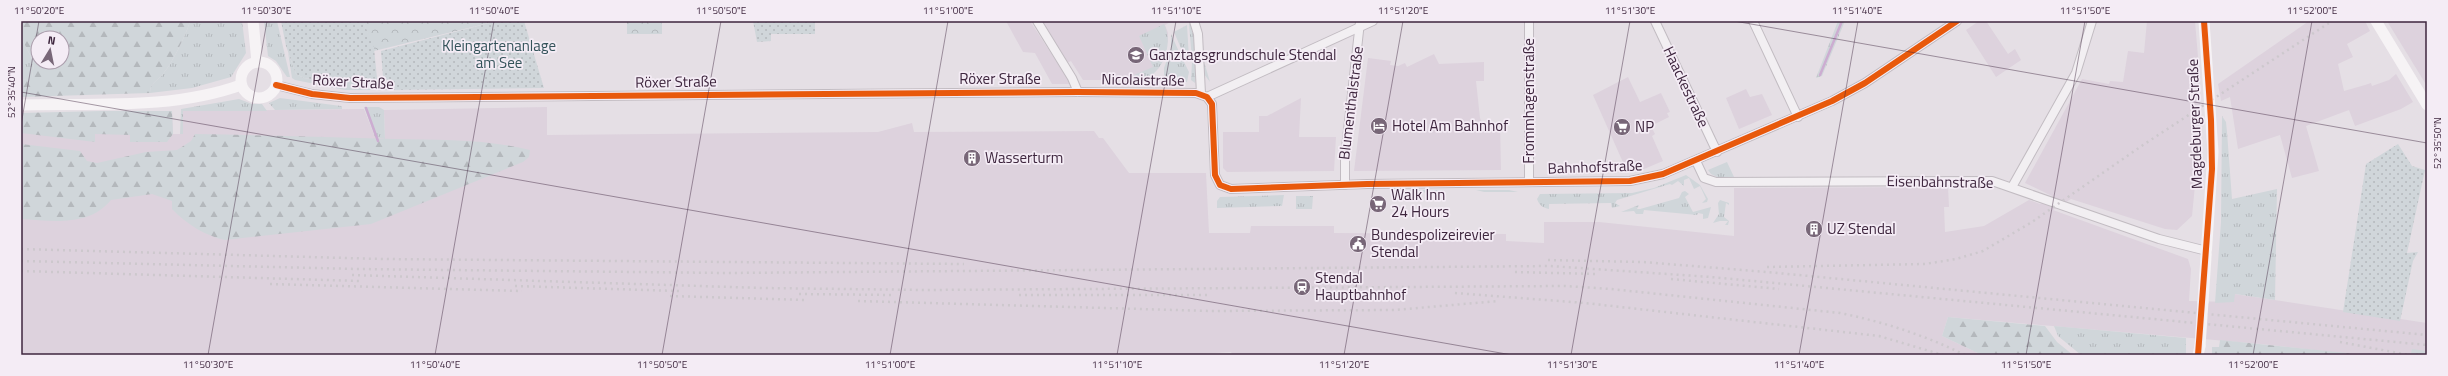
<svg xmlns="http://www.w3.org/2000/svg" width="2448" height="376" viewBox="0 0 2448 376" font-family="'Titillium Web',sans-serif">
	<defs>
		<pattern id="grass-tufts" width="24" height="20" patternUnits="userSpaceOnUse"><rect width="24" height="20" fill="#d0d6da"/><path d="M3 7l-1-3M5 7V3M7 7l1-3M15 17l-1-3M17 17v-4M19 17l1-3" fill="none" stroke="#b4b8bc"/></pattern>
		<pattern id="forest-firs" width="22" height="20" patternUnits="userSpaceOnUse"><rect width="22" height="20" fill="#d0d6da"/><path d="M5 1l3.5 6h-7zM16 11l3.5 6h-7z" fill="#b4b8bc"/></pattern>
		<pattern id="park-crowns" width="20" height="18" patternUnits="userSpaceOnUse"><rect width="20" height="18" fill="#d0d6da"/><path d="M2 6a3 3 0 1 1 6 0M12 15a3 3 0 1 1 6 0" fill="none" stroke="#b4b8bc"/></pattern>
		<pattern id="garden-dots" width="8" height="8" patternUnits="userSpaceOnUse"><rect width="8" height="8" fill="#d0d6da"/><path d="M2 2h.1M6 6h.1" fill="none" stroke="#b4b8bc" stroke-width="1.8" stroke-linecap="round"/></pattern>
	</defs>
	<rect width="100%" height="100%" fill="#e5dfe5"/>
	<g fill="#ddd2dd">
		<polygon points="1006,21 1030,21 1071,84 1052,84 1035,53 1023,52"/>
		<polygon points="1040,21 1048,21 1049,23 1053,21 1172,21 1165,25 1168,33 1168,41 1159,68 1144,81 1137,81 1134,76 1128,78 1128,83 1125,83 1123,80 1083,80 1071,61 1067,63"/>
		<polygon points="1979,21 1986,21 2008,54 2015,49 2021,60 1996,77 1966,30"/>
		<polygon points="2147,21 2195,21 2198,57 2193,58 2193,64 2198,64 2201,124 2192,216 2177,230 2165,229 2071,199 2053,210 2188,259 2191,269 2189,301 2233,302 2234,294 2427,323 2427,355 2358,355 2261,344 1948,317 1942,336 1982,355 1385,355 1279,353 1233,355 1231,352 1183,355 21,355 21,118 172,111 173,134 183,134 183,111 364,109 375,137 385,137 384,110 547,107 547,135 878,132 912,123 914,132 1094,131 1099,138 1103,138 1129,173 1206,173 1209,233 1250,233 1251,226 1334,226 1334,233 1506,234 1506,241 1544,243 1544,222 1599,222 1734,236 1734,188 1948,187 1949,207 1944,207 1945,232 1984,226 2029,200 2040,204 2052,196 2025,183 2082,79 2109,84 2110,81 2123,82 2128,51 2144,53"/>
		<polygon points="2309,21 2365,21 2370,31 2347,44 2353,57 2338,64 2344,91 2365,85 2371,83 2372,86 2389,80 2396,74 2413,102 2401,109 2355,126 2349,110 2306,126 2319,171 2292,178 2280,135 2238,149 2230,97 2221,101 2218,84"/>
		<polygon points="2387,21 2427,21 2427,86"/>
		<polygon points="1434,54 1439,64 1484,62 1484,81 1476,81 1480,118 1482,123 1500,123 1501,170 1354,171 1368,58 1391,61 1390,65 1398,66 1405,63 1407,67"/>
		<polygon points="1628,77 1640,102 1661,93 1670,112 1667,113 1669,117 1651,126 1655,134 1652,136 1663,161 1644,169 1626,169 1593,95"/>
		<polygon points="1746,89 1750,97 1762,94 1772,115 1739,129 1726,98"/>
		<polygon points="1301,98 1299,137 1336,137 1334,171 1227,172 1223,168 1223,132 1259,132 1259,116 1267,116"/>
	</g>
	<g fill="url(#grass-tufts)">
		<path d="M190,21H242L246,53L231,77L192,88L150,93C150,83 157,81 162,75C171,66 187,33 190,21Z"/>
		<polygon points="264,21 277,21 290,77 287,77 276,61 268,56"/>
		<polygon points="1838,21 1845,21 1822,76 1816,78"/>
		<path d="M1164,24C1175,45 1161,79 1137,81L1134,75L1153,67L1139,36Z"/>
		<polygon points="1189,24 1191,24 1194,34 1197,59 1192,60"/>
		<polygon points="1187,25 1189,58 1183,53 1174,32"/>
		<polygon points="1171,34 1180,54 1180,59 1182,58 1189,72 1187,82 1175,82 1164,75 1164,68 1171,49"/>
		<polygon points="21,37 34,63 32,79 21,80"/>
		<polygon points="288,52 296,74 304,78 378,88 378,90 345,90 295,80 292,78"/>
		<polygon points="1192,63 1197,63 1195,83 1191,80"/>
		<polygon points="1203,63 1205,65 1210,82 1204,74"/>
		<polygon points="280,98 341,106 342,107 342,109 275,110 269,103"/>
		<polygon points="239,99 252,104 262,104 267,111 183,111 183,134 180,134 181,109"/>
		<polygon points="364,107 379,107 384,110 385,139 375,137"/>
		<polygon points="2222,116 2226,122 2227,132 2232,199 2277,189 2275,300 2235,294 2234,302 2215,303 2221,222"/>
		<polygon points="1727,162 1734,177 1717,177 1711,174 1708,170"/>
		<path d="M1686,175L1700,185L1708,199L1707,202L1702,203L1706,199L1700,186L1694,189L1689,178L1684,180V186L1678,181L1672,185L1670,184L1617,200L1615,203L1620,206L1612,208L1611,203L1549,204V209C1543,208 1539,205 1537,199L1540,194L1632,193L1654,188Z"/>
		<polygon points="1413,190 1443,190 1443,193 1406,192"/>
		<polygon points="1476,190 1509,190 1518,192 1484,192"/>
		<polygon points="1685,191 1689,194 1685,197 1693,212 1711,207 1708,218 1703,219 1703,214 1698,213 1697,215 1644,210 1643,214 1636,214 1634,211 1621,212 1639,205 1637,209 1640,209 1679,198 1682,192"/>
		<polygon points="1284,195 1282,206 1217,208 1217,201 1220,197"/>
		<polygon points="1296,196 1313,196 1312,209 1296,209"/>
		<polygon points="1720,200 1729,203 1729,205 1726,203 1724,217 1729,221 1728,225 1725,225 1728,221 1720,221 1713,223 1719,214 1718,203"/>
		<polygon points="2054,326 2186,338 2186,355 2081,355 2058,336"/>
		<polygon points="2412,349 2427,351 2427,355 2411,353"/>
	</g>
	<g fill="url(#forest-firs)" fill-rule="evenodd">
		<path d="M21,21H190C187,33 171,66 162,75C157,81 150,83 150,93L21,97V80L32,78L34,63L21,37ZM38,38H62V62H38Z"/>
		<polygon points="101,111 172,111 173,134 167,142 130,142 130,135 95,134 95,142 21,133 21,113"/>
		<path d="M195,134C261,135 328,137 395,139C440,140 486,139 530,150L529,157L523,162L371,224L225,240C206,236 186,224 172,209V201L152,194L111,200C89,227 52,221 21,219V144L80,151L87,161L97,163L146,152L177,150L191,141Z"/>
		<polygon points="1948,317 2045,326 2057,342 2073,355 1982,355 1942,336"/>
		<polygon points="2220,340 2347,353 2358,355 2212,355 2212,347 2219,347"/>
	</g>
	<g fill="url(#park-crowns)">
		<polygon points="363,21 497,21 374,51"/>
		<rect x="627" y="21" width="35" height="13"/>
	</g>
	<g fill="url(#garden-dots)">
		<polygon points="281,21 363,21 374,48 378,88 304,78 296,74 286,46"/>
		<polygon points="497,21 524,21 544,88 384,90 381,51"/>
		<polygon points="753,21 815,21 815,34 771,34 771,41 757,42"/>
		<polygon points="2398,144 2412,166 2425,170 2407,253 2418,252 2413,261 2400,321 2343,312 2366,164"/>
	</g>
	<g fill="none" stroke-linecap="round" stroke-linejoin="round">
		<g stroke="#ccadd1" stroke-width="2.5">
			<polyline points="1820,75 1842,21"/>
			<polyline points="366,108 378,141"/>
		</g>
		<defs>
			<g id="street">
				<polyline points="1037,21 1072,78 1078,92"/>
				<polyline points="1194,21 1198,34 1201,94"/>
				<polyline points="1529,21 1529,182"/>
				<polyline points="1655,21 1717,152"/>
				<polyline points="1753,21 1798,117"/>
				<polyline points="276,85 312,94 350,98 1078,92 1196,93 1207,97 1212,104 1215,175 1220,185 1231,189 1367,184 1630,181 1663,174 1832,101 1865,83 1957,21"/>
				<polyline points="1207,97 1373,21"/>
				<polyline points="1696,161 1704,178 1716,182 1992,181 2159,239 2207,251"/>
				<polyline points="1345,185 1345,157 1360,22"/>
				<polyline points="2012,187 2076,73 2092,21"/>
			</g>
		</defs>
		<use href="#street" stroke="#c2bcc2" stroke-width="10"/>
		<use href="#street" stroke="#f2eff2" stroke-width="8"/>
		<g stroke="#f6f3f5" stroke-width="11">
			<polyline points="253,21 257,62"/>
			<polyline points="2376,21 2427,105"/>
			<circle cx="259" cy="80" r="18"/>
			<path d="M21,105C94,103 171,110 241,85"/>
			<polyline points="2203,302 2213,152 2204,21"/>
			<polyline points="2198,355 2200,346"/>
		</g>
		<g stroke="#cdc8cd" stroke-width="2.5" stroke-dasharray="2 4" stroke-linecap="butt">
			<polyline points="21,249 382,259 964,264"/>
			<polyline points="1548,260 1643,262 1767,272 2427,335"/>
			<polyline points="21,261 358,269 728,273 1550,266 1711,277 2427,345"/>
			<polyline points="1767,267 1925,264 1956,259 1983,251 2032,222 2143,145 2332,21"/>
			<polyline points="21,271 361,281"/>
			<polyline points="1515,272 1597,274"/>
			<path d="M352,275L763,288L925,290L1565,286L1611,289L1840,313C1884,322 1924,335 1965,355"/>
			<polyline points="1671,279 1779,289"/>
			<polyline points="270,284 522,291"/>
			<polyline points="515,286 679,291"/>
			<polyline points="1455,293 1585,303 1879,336 1943,355"/>
			<polyline points="799,294 891,295"/>
			<polyline points="1019,295 1207,295"/>
			<polyline points="670,296 806,300"/>
			<polyline points="858,301 1211,311 1394,310 1499,301"/>
			<polyline points="2340,342 2409,355"/>
		</g>
		<polyline stroke="#f6f3f5" stroke-width="11" points="2200,346 2203,302"/>
		<defs>
			<g id="cycleway">
				<polyline points="276,85 312,94 350,98 1078,92 1196,93 1207,97 1212,104 1215,175 1220,185 1231,189 1367,184 1630,181 1663,174 1832,101 1865,83 1957,21"/>
				<polyline points="2198,355 2212,169 2211,120 2204,21"/>
			</g>
		</defs>
		<use href="#cycleway" stroke="#f4ecf5" stroke-width="8"/>
		<use href="#cycleway" stroke="#e8590c" stroke-width="6"/>
	</g>
	<path fill="none" stroke="#3e263e" stroke-width="1" stroke-opacity="0.45" d="M1734,21L2427,143M21,92L1512,355M21,125L39,21M208,355L267,21M435,355L494,21M662,355L721,21M890,355L948,21M1117,355L1176,21M1344,355L1403,21M1571,355L1630,21M1799,355L1858,21M2026,355L2085,21M2253,355L2312,21"/>
	<defs>
		<symbol id="school-disc" viewBox="-11 -11 22 22"><circle r="9.5" fill="#786778" stroke="#f4ecf5"/><path d="M0-5L7-2L0 1L-7-2ZM-4 1L0 2.5L4 1V4Q0 6-4 4Z" fill="#fff"/></symbol>
		<symbol id="hotel-disc" viewBox="-11 -11 22 22"><circle r="9.5" fill="#786778" stroke="#f4ecf5"/><path d="M-6-4.5h1.5V1H6V5H4.5V3h-9V5H-6ZM-4 0a1.8 1.8 0 1 1 3.6 0ZM.5 0V-2.5h3Q6-2.5 6 0Z" fill="#fff"/></symbol>
		<symbol id="supermarket-disc" viewBox="-11 -11 22 22"><circle r="9.5" fill="#786778" stroke="#f4ecf5"/><path d="M-6-5.5h2.5l.6 2H6L4.5 2H-2.5L-4.4-4H-6ZM-1.5 3.2a1.3 1.3 0 1 0 .1 0ZM3 3.2a1.3 1.3 0 1 0 .1 0Z" fill="#fff"/></symbol>
		<symbol id="building-disc" viewBox="-11 -11 22 22"><circle r="9.5" fill="#786778" stroke="#f4ecf5"/><path d="M-4-6H4V6H1V3H-1V6H-4ZM-2.5-4.3h1.7v1.8h-1.7ZM.8-4.3h1.7v1.8H.8ZM-2.5-1h1.7V.8h-1.7ZM.8-1h1.7V.8H.8Z" fill="#fff"/></symbol>
		<symbol id="civic-disc" viewBox="-11 -11 22 22"><circle r="9.5" fill="#786778" stroke="#f4ecf5"/><path d="M-.6-6.5H3V-4.5H.6V-3L4-1V1h2V6H-6V1h2V-1L-.6-3ZM-1.2 2.5V6h2.4V2.5Z" fill="#fff"/></symbol>
		<symbol id="station-disc" viewBox="-11 -11 22 22"><circle r="9.5" fill="#786778" stroke="#f4ecf5"/><path d="M-3-6H3Q5-6 5-4V2Q5 4 3 4L4.5 6H3L1.5 4h-3L-3 6H-4.5L-3 4Q-5 4-5 2V-4Q-5-6-3-6ZM-3.5-4v3h7v-3ZM-3.5 1v1.5H-2V1ZM2 1v1.5H3.5V1Z" fill="#fff"/></symbol>
	</defs>
	<g fill-rule="evenodd">
		<use href="#school-disc" x="1126" y="45" width="20" height="20"/>
		<use href="#hotel-disc" x="1369" y="116" width="20" height="20"/>
		<use href="#supermarket-disc" x="1612" y="117" width="20" height="20"/>
		<use href="#building-disc" x="962" y="148" width="20" height="20"/>
		<use href="#supermarket-disc" x="1368" y="194" width="20" height="20"/>
		<use href="#building-disc" x="1804" y="219" width="20" height="20"/>
		<use href="#civic-disc" x="1348" y="234" width="20" height="20"/>
		<use href="#station-disc" x="1292" y="277" width="20" height="20"/>
	</g>
	<g text-anchor="middle" stroke-width="3.5" stroke-linejoin="round" paint-order="stroke">
		<g font-size="15" fill="#34535a" stroke="#f4ecf5">
			<text x="499" y="51">Kleingartenanlage<tspan x="499" dy="17">am See</tspan></text>
		</g>
		<g font-size="15" fill="#3e263e" stroke="#f4ecf5" text-anchor="start">
			<text x="1149" y="60">Ganztagsgrundschule Stendal</text>
			<text x="1392" y="131">Hotel Am Bahnhof</text>
			<text x="1635" y="132">NP</text>
			<text x="985" y="163">Wasserturm</text>
			<text x="1391" y="200">Walk Inn<tspan x="1391" dy="17">24 Hours</tspan></text>
			<text x="1827" y="234">UZ Stendal</text>
			<text x="1371" y="240">Bundespolizeirevier<tspan x="1371" dy="17">Stendal</tspan></text>
			<text x="1315" y="283">Stendal<tspan x="1315" dy="17">Hauptbahnhof</tspan></text>
		</g>
		<g font-size="15" fill="#3e263e" stroke="#f4ecf5">
			<text x="1000" y="84">Röxer Straße</text>
			<text transform="translate(1143 80) rotate(1)" y="5">Nicolaistraße</text>
			<text transform="translate(353 82) rotate(3)" y="5">Röxer Straße</text>
			<text transform="translate(676 82) rotate(-1)" y="5">Röxer Straße</text>
			<text transform="translate(1686 87) rotate(65)" y="5">Haackestraße</text>
			<text transform="translate(1529 101) rotate(-90)" y="5">Frommhagenstraße</text>
			<text transform="translate(1351 103) rotate(-83)" y="5">Blumenthalstraße</text>
			<text transform="translate(2195 124) rotate(-92)" y="5">Magdeburger Straße</text>
			<text transform="translate(1595 167) rotate(-2)" y="5">Bahnhofstraße</text>
			<text transform="translate(1940 182) rotate(1)" y="5">Eisenbahnstraße</text>
		</g>
	</g>
	<rect width="2448" height="376" fill="none" stroke="#f4ecf5" stroke-width="44"/>
	<g transform="translate(50 50) rotate(10)"><circle r="19" fill="#f4ecf5" stroke="#ab9dac"/>
	<path d="M0-3L7 15L0 10L-7 15Z" fill="#786778"/>
	<text y="-6" font-size="11" font-weight="bold" text-anchor="middle" fill="#3e263e">N</text>
	</g>
	<rect x="22" y="22" width="2404" height="332" fill="none" stroke="#3e263e" stroke-width="1.5"/>
	<g font-size="10" text-anchor="middle" fill="#3e263e">
		<text x="39" y="14">11°50'20"E</text>
		<text x="266" y="14">11°50'30"E</text>
		<text x="494" y="14">11°50'40"E</text>
		<text x="721" y="14">11°50'50"E</text>
		<text x="948" y="14">11°51'00"E</text>
		<text x="1176" y="14">11°51'10"E</text>
		<text x="1403" y="14">11°51'20"E</text>
		<text x="1630" y="14">11°51'30"E</text>
		<text x="1857" y="14">11°51'40"E</text>
		<text x="2085" y="14">11°51'50"E</text>
		<text x="2312" y="14">11°52'00"E</text>
		<text transform="translate(11 92) rotate(-90)" y="4">52°35'40"N</text>
		<text transform="translate(2437 143) rotate(-90)" y="4">52°35'50"N</text>
		<text x="208" y="368">11°50'30"E</text>
		<text x="435" y="368">11°50'40"E</text>
		<text x="662" y="368">11°50'50"E</text>
		<text x="890" y="368">11°51'00"E</text>
		<text x="1117" y="368">11°51'10"E</text>
		<text x="1344" y="368">11°51'20"E</text>
		<text x="1572" y="368">11°51'30"E</text>
		<text x="1799" y="368">11°51'40"E</text>
		<text x="2026" y="368">11°51'50"E</text>
		<text x="2253" y="368">11°52'00"E</text>
	</g>
</svg>
